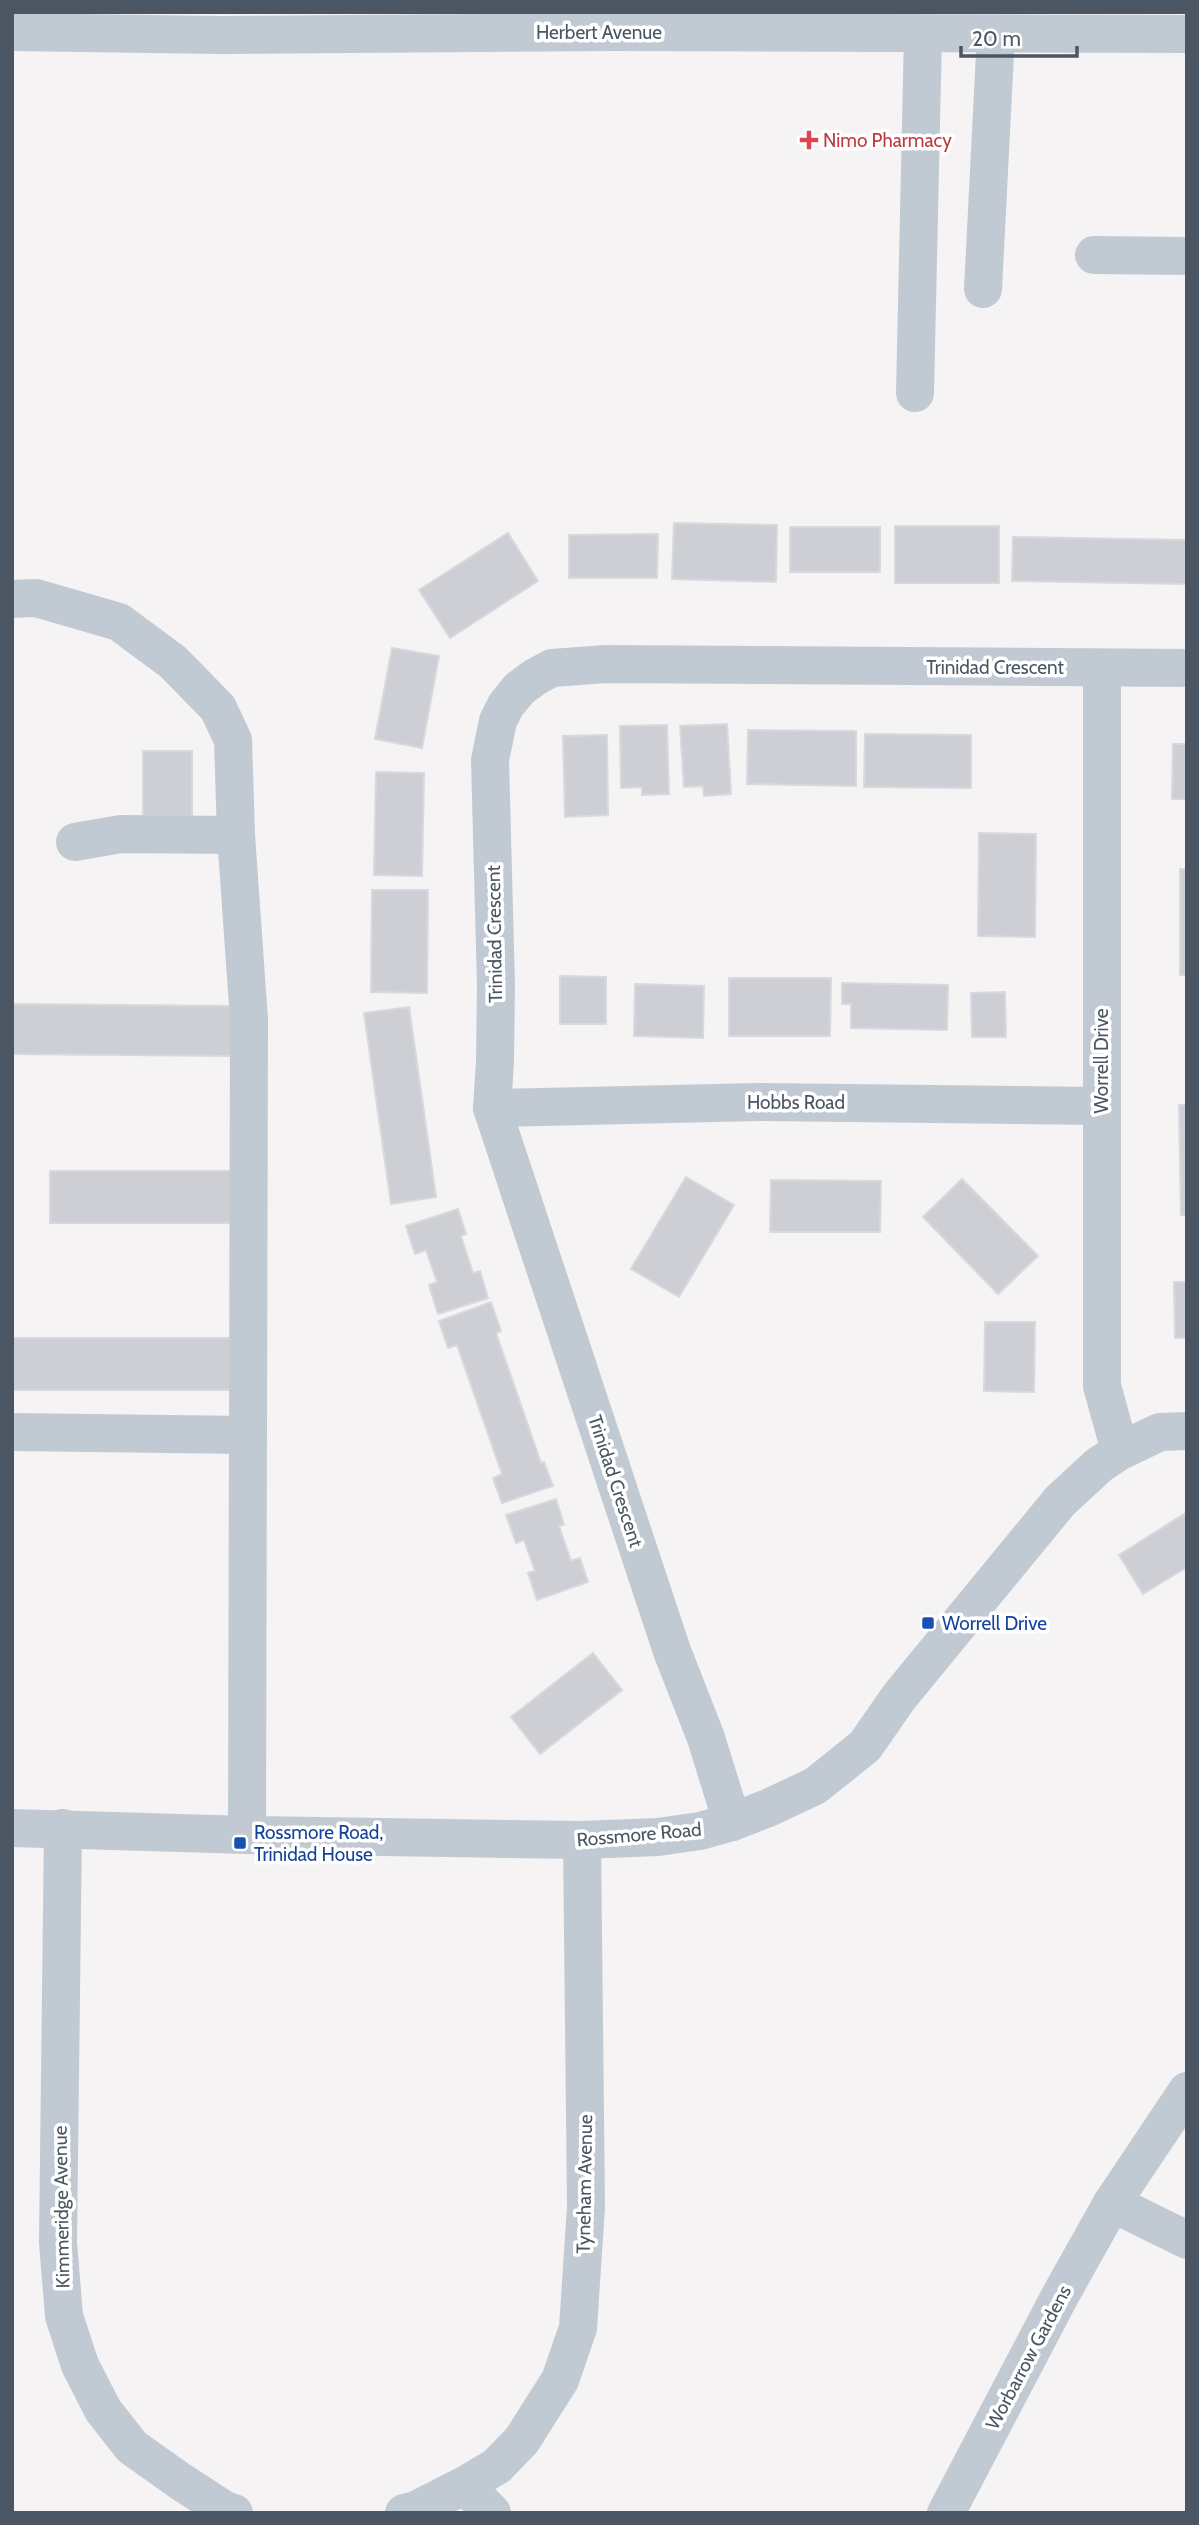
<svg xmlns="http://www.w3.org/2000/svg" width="1199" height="2525" viewBox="0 0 1199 2525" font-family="Cabin,sans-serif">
	<rect width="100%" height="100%" fill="#f5f3f3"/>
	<g fill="#cdcfd5" stroke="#d7d9de" stroke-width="2">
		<polygon points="674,523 777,525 776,582 672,579"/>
		<rect x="895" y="526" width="104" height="57"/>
		<rect x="790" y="527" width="90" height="45"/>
		<polygon points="508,533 538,581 450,638 419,590"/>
		<polygon points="658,534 657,578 569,578 569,535"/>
		<polygon points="1013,537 1187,540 1187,584 1012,581"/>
		<polygon points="392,648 439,656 422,748 375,739"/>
		<polygon points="727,724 731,794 704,796 703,786 684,787 680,726"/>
		<polygon points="667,725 669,794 642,795 642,787 621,788 620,726"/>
		<polygon points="748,730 856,731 856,786 747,784"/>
		<polygon points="865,734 971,735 971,788 864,787"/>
		<polygon points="607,735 608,815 565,817 563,736"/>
		<polygon points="1173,744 1187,744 1187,799 1172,799"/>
		<rect x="143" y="751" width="49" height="65"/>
		<polygon points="376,772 424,773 422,876 374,875"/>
		<polygon points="979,833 1036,834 1035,937 978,936"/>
		<rect x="1180" y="869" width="7" height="106"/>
		<polygon points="372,890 428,890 427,993 371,992"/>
		<polygon points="560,976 606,977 606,1024 560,1024"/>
		<polygon points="729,978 831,978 830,1036 729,1036"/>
		<polygon points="842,983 948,985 947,1030 851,1028 851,1004 842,1004"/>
		<polygon points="635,984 704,986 703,1038 634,1036"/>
		<polygon points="1005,992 1006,1037 972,1037 971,993"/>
		<polygon points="12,1004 234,1006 234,1056 12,1054"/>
		<polygon points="409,1007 436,1197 391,1204 364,1013"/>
		<polygon points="1179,1105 1187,1105 1187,1215 1181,1215"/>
		<rect x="50" y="1171" width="181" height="52"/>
		<polygon points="686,1177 734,1205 679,1297 631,1269"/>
		<polygon points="962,1179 1038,1256 998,1294 923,1217"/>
		<polygon points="771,1180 881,1181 880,1232 770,1232"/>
		<polygon points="458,1209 466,1234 461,1236 473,1273 480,1271 488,1298 438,1314 429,1285 437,1282 426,1250 415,1254 406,1226"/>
		<polygon points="1174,1282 1187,1282 1187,1338 1175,1338"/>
		<polygon points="491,1302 501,1331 496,1333 541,1463 544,1462 553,1486 502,1503 493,1478 502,1474 457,1345 448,1348 439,1321"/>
		<polygon points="985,1322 1035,1322 1034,1392 984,1391"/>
		<rect x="12" y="1338" width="218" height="52"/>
		<polygon points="556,1499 564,1525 559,1526 571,1561 580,1558 588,1582 537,1600 528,1573 535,1571 524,1540 516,1543 506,1515"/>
		<polygon points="1187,1512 1187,1567 1143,1594 1119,1555"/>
		<polygon points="593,1653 622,1690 540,1754 511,1717"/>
	</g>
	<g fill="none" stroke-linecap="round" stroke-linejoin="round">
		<g stroke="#c1cad2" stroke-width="38">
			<polyline points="12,32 221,35 614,32 1187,34"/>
			<polyline points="1094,255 1187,256"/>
			<polyline points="983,289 996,34"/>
			<polyline points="915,393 923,34"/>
			<polyline points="12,599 36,598 119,622 173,662 218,708 233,740 236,835 249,1020 247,1835"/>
			<polyline points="1102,668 1102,1386 1120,1451"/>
			<polyline points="75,842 121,834 236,835"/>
			<polyline points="492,1108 759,1102 1101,1106"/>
			<polyline points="12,1432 248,1435"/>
			<polyline points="732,1822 706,1738 672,1651 492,1108 495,1062 496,985 490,760 498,721 506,705 519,689 535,677 552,668 606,664 1187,668"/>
			<polyline points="12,1828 247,1835 582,1840 658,1837 700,1831 732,1822 768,1808 815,1786 865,1746 899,1697 1060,1501 1099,1465 1120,1451 1160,1432 1187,1431"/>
			<polyline points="63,1828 58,2242 64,2316 80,2365 103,2410 132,2447 180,2481 223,2509 234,2513"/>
			<polyline points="1112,2203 1187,2240"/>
			<polyline points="465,2485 497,2466 522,2440 560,2380 578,2328 586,2207 582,1840"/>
			<polyline points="404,2513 416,2510 465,2485 492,2513"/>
			<polyline points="946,2513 1061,2294 1112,2203 1187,2091"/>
		</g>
	</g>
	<path fill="#e0444e" stroke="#fff" stroke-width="2.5" d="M805.5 129.5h7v7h7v7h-7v7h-7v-7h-7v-7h7z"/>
	<g fill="#1a4fb4" stroke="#fff" stroke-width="2.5">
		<rect x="921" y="1616" width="14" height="14" rx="3.5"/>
		<rect x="233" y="1836" width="14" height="14" rx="3.5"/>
	</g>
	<g text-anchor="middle" stroke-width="7" stroke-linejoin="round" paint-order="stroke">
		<g font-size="19" fill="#4a5661" stroke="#fff">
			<text x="599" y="39">Herbert Avenue</text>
			<text x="995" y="674">Trinidad Crescent</text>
			<text transform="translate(494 934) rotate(-91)" y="7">Trinidad Crescent</text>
			<text transform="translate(1101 1061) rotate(-90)" y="7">Worrell Drive</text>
			<text x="796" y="1109">Hobbs Road</text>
			<text transform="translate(616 1481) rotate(72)" y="7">Trinidad Crescent</text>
			<text transform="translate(639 1834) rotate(-5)" y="7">Rossmore Road</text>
			<text transform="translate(584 2184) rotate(-89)" y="7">Tyneham Avenue</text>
			<text transform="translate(61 2207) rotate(-91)" y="7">Kimmeridge Avenue</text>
			<text transform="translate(1028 2357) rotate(-62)" y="7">Worbarrow Gardens</text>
		</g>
		<g font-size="19" fill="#be3a42" stroke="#fff" text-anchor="start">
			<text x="823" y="147">Nimo Pharmacy</text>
		</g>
		<g font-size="19" fill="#164399" stroke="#fff" text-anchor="start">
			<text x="942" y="1630">Worrell Drive</text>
			<text x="254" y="1839">Rossmore Road,<tspan x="254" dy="22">Trinidad House</tspan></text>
		</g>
	</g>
	<rect width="1199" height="2525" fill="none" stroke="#4a5661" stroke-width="28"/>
	<path d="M961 46v10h116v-10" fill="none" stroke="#4a5661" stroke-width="3.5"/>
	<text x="972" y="46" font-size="21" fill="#4a5661" stroke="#ffffff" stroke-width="5" paint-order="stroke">20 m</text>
</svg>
